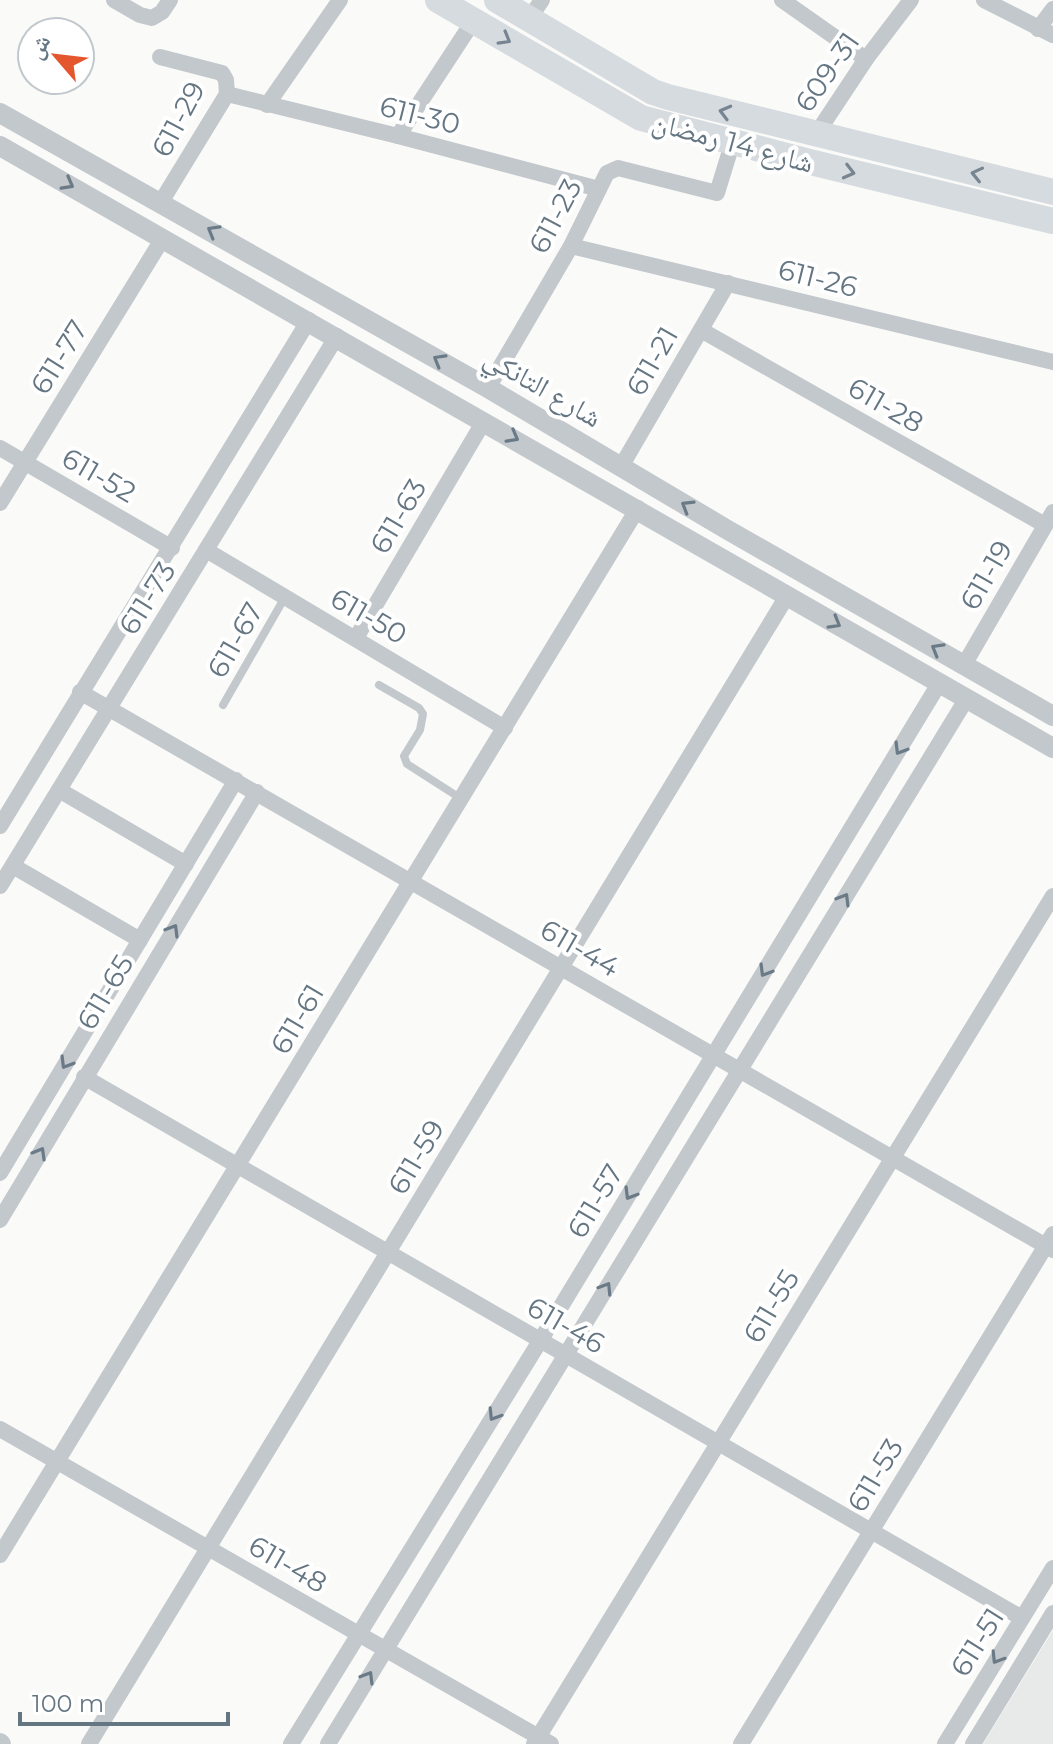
<svg xmlns="http://www.w3.org/2000/svg" width="1053" height="1744" viewBox="0 0 1053 1744" font-family="Montserrat,'Noto Naskh Arabic',sans-serif">
	<rect width="100%" height="100%" fill="#fafaf8"/>
	<polygon fill="#e8e9e9" points="1053,1630 1053,1744 983,1744"/>
	<g fill="none" stroke-linecap="round" stroke-linejoin="round">
		<g stroke="#c3c8cc" stroke-width="8">
			<polyline points="379,685 419,708 423,714 420,730 404,756 407,764 460,798"/>
			<polyline points="223,705 285,597"/>
		</g>
		<g stroke="#c3c8cc" stroke-width="16">
			<polyline points="114,0 140,15 152,18 162,12 170,0"/>
			<polyline points="782,0 866,59"/>
			<polyline points="984,0 1053,35"/>
			<polyline points="529,19 542,0"/>
			<polyline points="1038,29 1053,9"/>
			<polyline points="160,57 222,73 226,80 227,94 161,202"/>
			<polyline points="227,94 398,136 599,189"/>
			<polyline points="267,105 340,0"/>
			<polyline points="398,136 474,20"/>
			<polyline points="815,136 866,59 911,0"/>
			<polyline points="571,246 1053,362"/>
			<polyline points="701,330 1045,525"/>
			<polyline points="488,388 571,246 607,173 618,168 717,193 733,141"/>
			<polyline points="0,448 172,548"/>
			<polyline points="622,465 728,283"/>
			<polyline points="0,503 163,238"/>
			<polyline points="206,550 505,728"/>
			<polyline points="356,638 484,421"/>
			<polyline points="964,665 1053,512"/>
			<polyline points="80,692 1053,1250"/>
			<polyline points="59,790 186,864"/>
			<polyline points="0,826 309,320"/>
			<polyline points="13,866 140,940"/>
			<polyline points="0,886 337,336"/>
			<polyline points="84,1077 1022,1618"/>
			<polyline points="0,1173 236,780"/>
			<polyline points="0,1220 257,792"/>
			<polyline points="0,1429 551,1744"/>
			<polyline points="0,1555 638,508"/>
			<polyline points="89,1744 787,596"/>
			<polyline points="291,1744 540,1341 940,682"/>
			<polyline points="328,1744 967,698"/>
			<polyline points="534,1744 1053,896"/>
			<polyline points="741,1744 1053,1234"/>
			<polyline points="945,1744 1053,1568"/>
			<polyline points="973,1744 1053,1613"/>
		</g>
		<g stroke="#c3c8cc" stroke-width="20">
			<polyline points="0,113 488,388 726,529 1053,716"/>
			<polyline points="0,146 1053,748"/>
			<polyline points="0,1743 1,1744"/>
		</g>
		<g stroke="#d6dbdf" stroke-width="26">
			<polyline points="438,0 641,118 810,162 1053,221"/>
			<polyline points="497,0 653,92 668,97 1053,192"/>
		</g>
	</g>
	<defs><path id="oneway-chevron" d="M-2-3.5L2.5 0L-2 3.5" fill="none" stroke-width="1.6" stroke-linecap="round" stroke-linejoin="round" transform="scale(2)"/></defs>
	<g stroke="#768591">
		<use href="#oneway-chevron" transform="translate(505 39) rotate(30)"/>
		<use href="#oneway-chevron" transform="translate(725 112) rotate(-165)"/>
		<use href="#oneway-chevron" transform="translate(849 172) rotate(14)"/>
		<use href="#oneway-chevron" transform="translate(977 174) rotate(-167)"/>
	</g>
	<g stroke="#6a7a87">
		<use href="#oneway-chevron" transform="translate(68 184) rotate(29)"/>
		<use href="#oneway-chevron" transform="translate(213 231) rotate(-150)"/>
		<use href="#oneway-chevron" transform="translate(439 360) rotate(-150)"/>
		<use href="#oneway-chevron" transform="translate(513 437) rotate(29)"/>
		<use href="#oneway-chevron" transform="translate(687 506) rotate(-149)"/>
		<use href="#oneway-chevron" transform="translate(835 623) rotate(30)"/>
		<use href="#oneway-chevron" transform="translate(937 649) rotate(-150)"/>
		<use href="#oneway-chevron" transform="translate(900 749) rotate(121)"/>
		<use href="#oneway-chevron" transform="translate(844 899) rotate(-59)"/>
		<use href="#oneway-chevron" transform="translate(173 930) rotate(-59)"/>
		<use href="#oneway-chevron" transform="translate(765 971) rotate(121)"/>
		<use href="#oneway-chevron" transform="translate(66 1063) rotate(121)"/>
		<use href="#oneway-chevron" transform="translate(40 1153) rotate(-60)"/>
		<use href="#oneway-chevron" transform="translate(630 1194) rotate(121)"/>
		<use href="#oneway-chevron" transform="translate(606 1288) rotate(-58)"/>
		<use href="#oneway-chevron" transform="translate(494 1415) rotate(122)"/>
		<use href="#oneway-chevron" transform="translate(997 1658) rotate(122)"/>
		<use href="#oneway-chevron" transform="translate(368 1677) rotate(-59)"/>
	</g>
	<g text-anchor="middle" stroke-width="8" stroke-linejoin="round" paint-order="stroke">
		<g font-size="28" fill="#657683" stroke="#fff">
			<text transform="translate(827 72) rotate(-55)" y="10">609-31</text>
			<text transform="translate(420 115) rotate(14)" y="10">611-30</text>
			<text transform="translate(178 119) rotate(-62)" y="10">611-29</text>
			<text transform="translate(733 142) rotate(15)" y="10">شارع 14 رمضان</text>
			<text transform="translate(555 216) rotate(-62)" y="10">611-23</text>
			<text transform="translate(818 278) rotate(14)" y="10">611-26</text>
			<text transform="translate(59 357) rotate(-58)" y="10">611-77</text>
			<text transform="translate(652 361) rotate(-60)" y="10">611-21</text>
			<text transform="translate(543 387) rotate(30)" y="10">شارع التانكي</text>
			<text transform="translate(886 405) rotate(30)" y="10">611-28</text>
			<text transform="translate(99 475) rotate(30)" y="10">611-52</text>
			<text transform="translate(398 516) rotate(-59)" y="10">611-63</text>
			<text transform="translate(986 575) rotate(-60)" y="10">611-19</text>
			<text transform="translate(147 598) rotate(-58)" y="10">611-73</text>
			<text transform="translate(369 616) rotate(30)" y="10">611-50</text>
			<text transform="translate(235 640) rotate(-60)" y="10">611-67</text>
			<text transform="translate(580 948) rotate(30)" y="10">611-44</text>
			<text transform="translate(105 992) rotate(-59)" y="10">611-65</text>
			<text transform="translate(297 1019) rotate(-59)" y="10">611-61</text>
			<text transform="translate(416 1157) rotate(-59)" y="10">611-59</text>
			<text transform="translate(595 1201) rotate(-59)" y="10">611-57</text>
			<text transform="translate(771 1306) rotate(-59)" y="10">611-55</text>
			<text transform="translate(566 1325) rotate(30)" y="10">611-46</text>
			<text transform="translate(875 1475) rotate(-59)" y="10">611-53</text>
			<text transform="translate(288 1564) rotate(30)" y="10">611-48</text>
			<text transform="translate(977 1642) rotate(-58)" y="10">611-51</text>
		</g>
	</g>
	<g transform="translate(56 56) rotate(298)"><circle r="38" fill="#ffffff" stroke="#c1c8cd" stroke-width="2"/>
	<path d="M0-6L14 30L0 20L-14 30Z" fill="#e4572e"/>
	<text y="-12" font-size="22" font-weight="bold" text-anchor="middle" fill="#657683">ش</text>
	</g>
	<path d="M20 1712v12h208v-12" fill="none" stroke="#657683" stroke-width="4"/>
	<text x="32" y="1712" font-size="24" fill="#657683" stroke="#ffffff" stroke-width="6" paint-order="stroke">100 m</text>
</svg>
